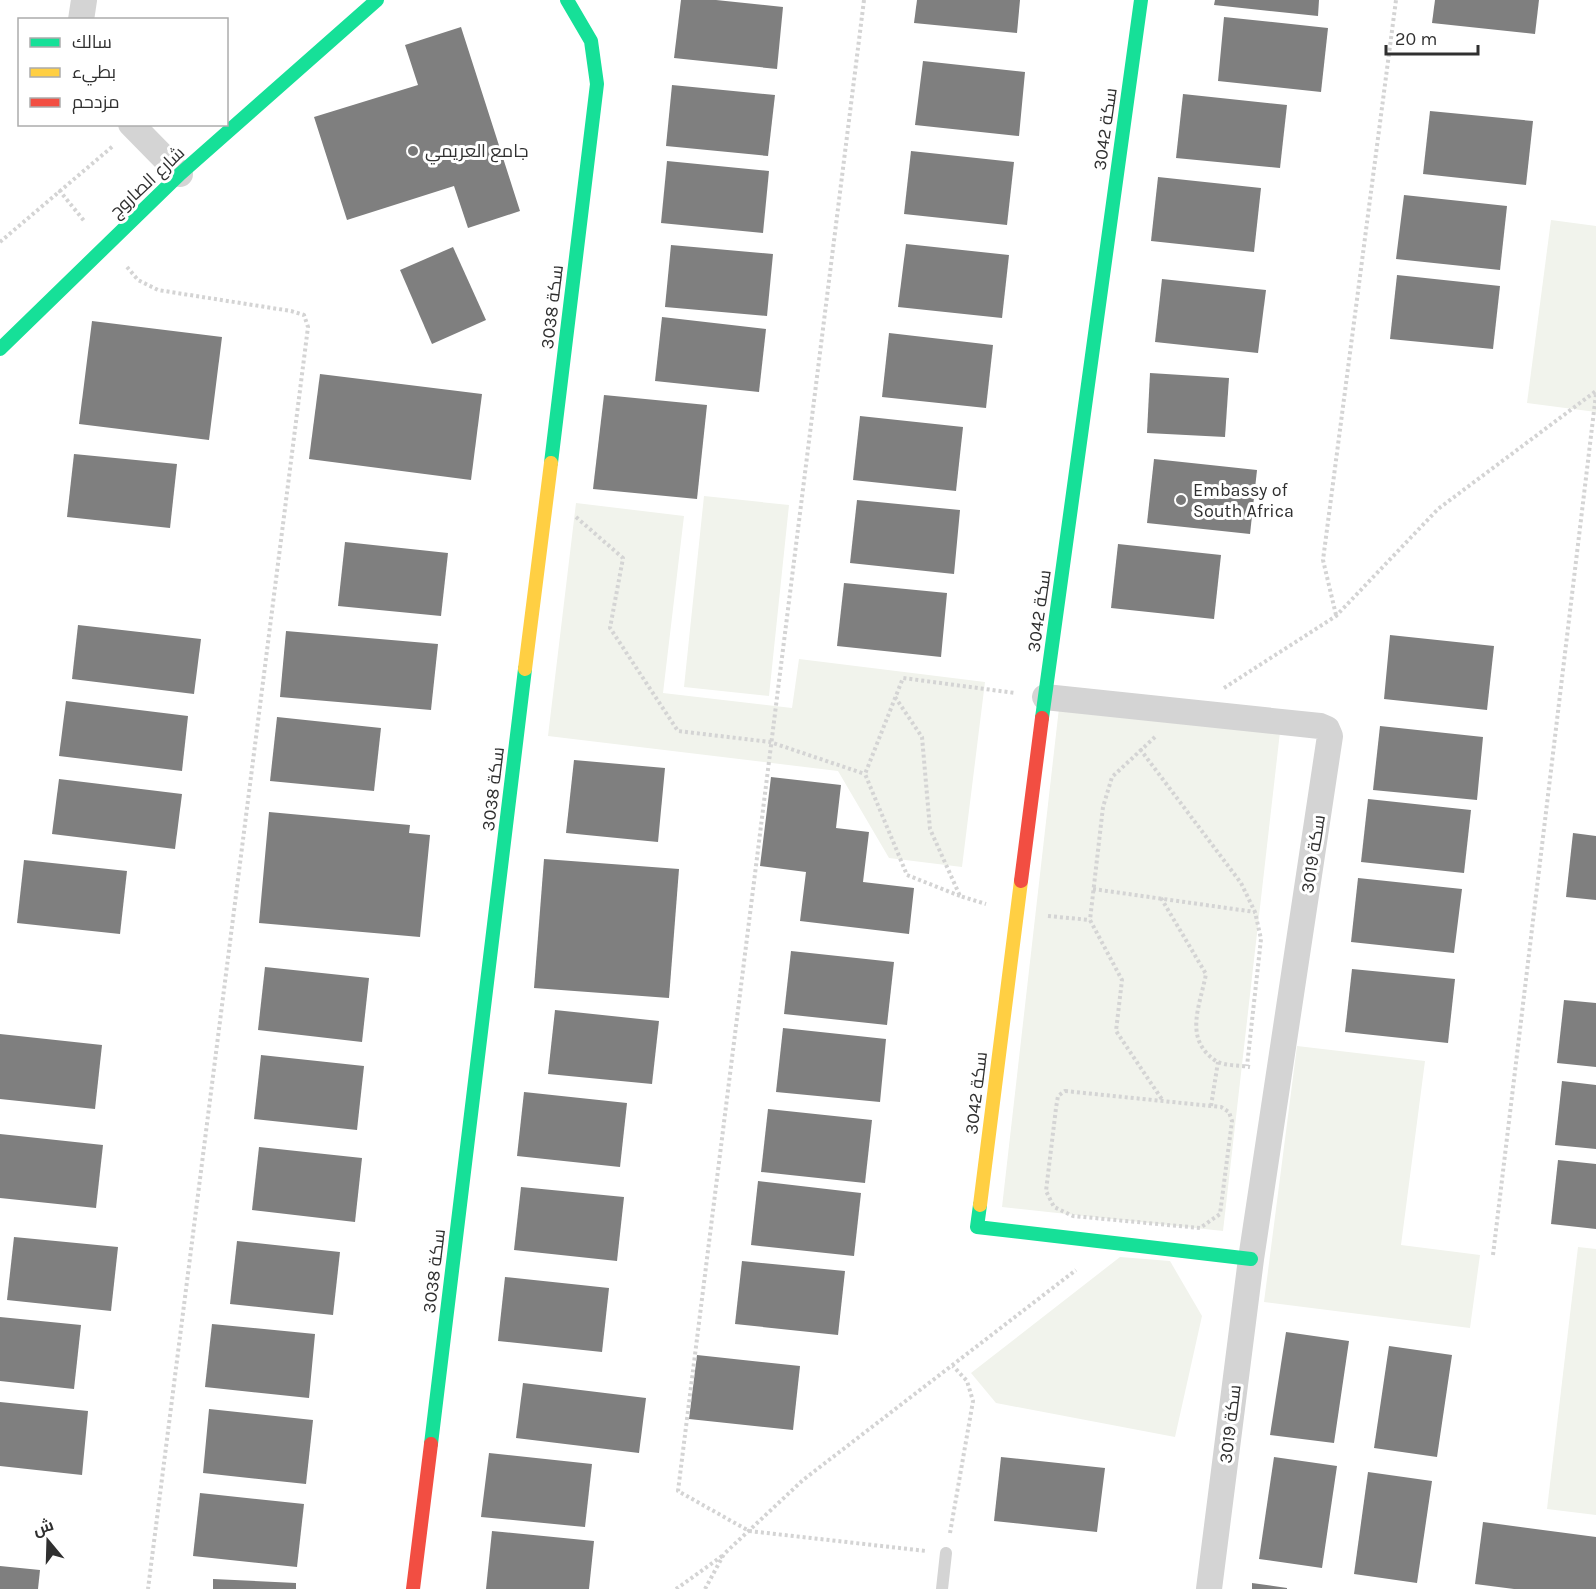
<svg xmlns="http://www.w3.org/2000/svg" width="1596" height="1589" viewBox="0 0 1596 1589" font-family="Karla,Cairo,sans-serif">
	<rect width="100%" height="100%" fill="#fff"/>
	<g fill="#f1f3ec">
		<polygon points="1551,220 1596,226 1596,412 1527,403"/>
		<polygon points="704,496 789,505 769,696 684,687"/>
		<polygon points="576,503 684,516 663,693 792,708 799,659 985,682 962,867 889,858 838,771 548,736"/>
		<polygon points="1059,708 1280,732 1223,1231 1002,1207"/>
		<polygon points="1297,1046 1425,1061 1401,1245 1480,1255 1470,1328 1264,1302"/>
		<polygon points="1578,1247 1596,1249 1596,1515 1547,1509"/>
		<polygon points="1120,1257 1170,1261 1202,1316 1175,1437 996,1403 971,1373"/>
	</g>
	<g fill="#7f7f7f">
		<polygon points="681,0 716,0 783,7 777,69 674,58"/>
		<polygon points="917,0 1020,0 1017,33 914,23"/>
		<polygon points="1215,0 1319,0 1318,16 1214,5"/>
		<polygon points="1435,0 1539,0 1535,34 1432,23"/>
		<polygon points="1224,17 1328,28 1321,92 1218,81"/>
		<polygon points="461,27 520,211 468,228 454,186 347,220 314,117 418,85 405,45"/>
		<polygon points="923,61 1025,72 1019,136 915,125"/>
		<polygon points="672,85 775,95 768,156 666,146"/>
		<polygon points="1183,94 1287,105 1280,168 1176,158"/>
		<polygon points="1430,111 1533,121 1526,185 1423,174"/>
		<polygon points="911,151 1014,162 1007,225 904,214"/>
		<polygon points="667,161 769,171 763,233 661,223"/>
		<polygon points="1158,177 1261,188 1254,252 1151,241"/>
		<polygon points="1404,195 1507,206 1500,270 1396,259"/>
		<polygon points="906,244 1009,255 1002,318 898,307"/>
		<polygon points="671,245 773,254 767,316 665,307"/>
		<polygon points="453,247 486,320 432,344 400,270"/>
		<polygon points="1397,275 1500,286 1493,349 1390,339"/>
		<polygon points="1162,279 1266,290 1258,353 1155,342"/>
		<polygon points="662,317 766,329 759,392 655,381"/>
		<polygon points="92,321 222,337 209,440 79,424"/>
		<polygon points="889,333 993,345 986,408 882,397"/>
		<polygon points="1150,373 1229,378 1225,437 1147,433"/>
		<polygon points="320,374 482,394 471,480 309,459"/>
		<polygon points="604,395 707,405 697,499 593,489"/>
		<polygon points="860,416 963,427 956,491 853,480"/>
		<polygon points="74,454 177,464 170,528 67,517"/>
		<polygon points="1154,459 1257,470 1250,534 1147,523"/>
		<polygon points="857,500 960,510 954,574 850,563"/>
		<polygon points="345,542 448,553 441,616 338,606"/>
		<polygon points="1118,544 1221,555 1214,619 1111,608"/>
		<polygon points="844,583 947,593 941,657 837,646"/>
		<polygon points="78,625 201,639 194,694 72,679"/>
		<polygon points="286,631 438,644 431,710 280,697"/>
		<polygon points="1390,635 1494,646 1487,710 1384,699"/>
		<polygon points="66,701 188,716 182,771 59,756"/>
		<polygon points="277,717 381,728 374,791 270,781"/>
		<polygon points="1380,726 1483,737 1477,800 1373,790"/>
		<polygon points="574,760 665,768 658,842 566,833"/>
		<polygon points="771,777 841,785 836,828 869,832 863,882 914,888 909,934 800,921 806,872 760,866"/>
		<polygon points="59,779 182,794 175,849 52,834"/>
		<polygon points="1368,799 1471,810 1464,873 1361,862"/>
		<polygon points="269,812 410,825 409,833 430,835 420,937 259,923"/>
		<polygon points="1573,833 1596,836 1596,900 1566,897"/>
		<polygon points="544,859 679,869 669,998 534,988"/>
		<polygon points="24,860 127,871 120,934 17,923"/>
		<polygon points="1358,878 1462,889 1454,953 1351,942"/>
		<polygon points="791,951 894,962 887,1025 784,1014"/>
		<polygon points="265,967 369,978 362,1042 258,1030"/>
		<polygon points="1352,969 1455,979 1448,1043 1345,1032"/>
		<polygon points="1564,1000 1596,1003 1596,1067 1557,1063"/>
		<polygon points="555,1010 659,1021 652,1084 548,1074"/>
		<polygon points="783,1028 886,1039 880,1102 776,1092"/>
		<polygon points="0,1034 102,1045 95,1109 0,1099"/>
		<polygon points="261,1055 364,1066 357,1130 254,1119"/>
		<polygon points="1562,1081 1596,1085 1596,1149 1555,1145"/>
		<polygon points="524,1092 627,1103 620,1167 517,1156"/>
		<polygon points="768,1109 872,1120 865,1183 761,1172"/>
		<polygon points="0,1134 103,1145 96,1208 0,1198"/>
		<polygon points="259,1147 362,1158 355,1222 252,1210"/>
		<polygon points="1558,1160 1596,1164 1596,1229 1551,1224"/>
		<polygon points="758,1181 861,1193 854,1256 751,1245"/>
		<polygon points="521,1187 624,1197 617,1261 514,1250"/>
		<polygon points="14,1237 118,1247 111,1311 7,1300"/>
		<polygon points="237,1241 340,1252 333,1315 230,1304"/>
		<polygon points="742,1261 845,1271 838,1335 735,1324"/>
		<polygon points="505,1277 609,1288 602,1352 498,1341"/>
		<polygon points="0,1317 81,1325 74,1389 0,1381"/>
		<polygon points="212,1324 315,1334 309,1398 205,1387"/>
		<polygon points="1286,1332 1349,1341 1334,1443 1270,1435"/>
		<polygon points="1389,1346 1452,1355 1437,1457 1374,1448"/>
		<polygon points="697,1355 800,1366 793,1430 689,1419"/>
		<polygon points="523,1383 646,1398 639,1453 516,1438"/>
		<polygon points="0,1402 88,1411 82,1475 0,1466"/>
		<polygon points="209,1409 313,1420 306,1484 203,1473"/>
		<polygon points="489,1453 592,1464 585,1527 481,1517"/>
		<polygon points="1001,1457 1105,1468 1097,1532 994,1521"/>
		<polygon points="1274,1457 1337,1466 1322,1568 1259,1559"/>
		<polygon points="1368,1472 1432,1481 1417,1583 1354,1574"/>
		<polygon points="200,1493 304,1504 297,1567 193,1556"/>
		<polygon points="1483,1522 1596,1537 1596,1589 1514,1589 1475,1584"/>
		<polygon points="492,1531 594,1541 589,1589 486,1589"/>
		<polygon points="0,1566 40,1570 38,1589 0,1589"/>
		<polygon points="213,1579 296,1583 296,1589 213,1589"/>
		<polygon points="1252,1583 1287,1588 1287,1589 1252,1589"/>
	</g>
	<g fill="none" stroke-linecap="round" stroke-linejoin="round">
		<g stroke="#d4d4d4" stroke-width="4" stroke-dasharray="3 3" stroke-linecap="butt">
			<polyline points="864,0 678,1491 749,1531 926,1551"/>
			<polyline points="59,190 85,222"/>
			<polyline points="0,242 113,146"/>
			<polyline points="127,267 138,280 158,290 291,311 304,315 308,327 148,1589"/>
			<polyline points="576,517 623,558 610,628 678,731 770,742 865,774"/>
			<polyline points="1336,615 1323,560 1396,0"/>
			<polyline points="1224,688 1336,616 1438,509 1596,391"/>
			<polyline points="895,697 922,737 930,829 960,896 986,904"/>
			<polyline points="1155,737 1112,777 1103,807 1090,920 1122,980 1116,1031 1163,1101"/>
			<polyline points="1140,749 1241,883 1255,912 1261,939 1247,1066"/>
			<polyline points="1093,889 1255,912"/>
			<polyline points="960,896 907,875 865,774 903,678 1015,693"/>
			<path d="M1161,898L1206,974C1200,1006 1183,1039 1216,1061C1224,1066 1240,1065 1250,1067"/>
			<polyline points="1048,916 1090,920"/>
			<polygon points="1065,1091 1221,1107 1229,1112 1232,1121 1220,1214 1200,1228 1073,1216 1054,1207 1046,1191 1056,1108 1058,1096"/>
			<polyline points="1211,1106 1218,1062"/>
			<polyline points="1493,1255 1596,394"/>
			<polyline points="950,1533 973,1401 967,1381 953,1366"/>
			<polyline points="676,1589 722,1556"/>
			<polyline points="705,1589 724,1554 803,1480 1076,1270"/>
		</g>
		<polyline stroke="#d4d4d4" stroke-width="12" points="942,1589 946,1553"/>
		<g stroke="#d4d4d4" stroke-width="26">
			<polyline points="81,20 84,0"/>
			<polyline points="131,124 180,174"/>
			<polyline points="1045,697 1320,726 1327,729 1330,736 1251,1259 1209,1589"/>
		</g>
		<g stroke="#16e098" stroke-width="14">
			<polyline points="0,349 180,174 377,0"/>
			<polyline points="551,463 597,84 591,41 567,0"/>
			<polyline points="1042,718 1141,0"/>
			<polyline points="980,1205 977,1227 1251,1259"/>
			<polyline points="431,1444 525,669"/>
		</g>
		<g stroke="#ffcf43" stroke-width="14">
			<polyline points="525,669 551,463"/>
			<polyline points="980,1205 1021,881"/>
		</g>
		<g stroke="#f24e42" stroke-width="14">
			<polyline points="1021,881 1042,718"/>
			<polyline points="413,1589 431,1444"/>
		</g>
	</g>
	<g fill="#787878" stroke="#fff" stroke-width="2">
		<circle cx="413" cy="151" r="6"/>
		<circle cx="1181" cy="500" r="6"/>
	</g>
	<g text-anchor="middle" stroke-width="6" stroke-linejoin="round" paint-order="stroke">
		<g font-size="18" fill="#303030" stroke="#fff">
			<text transform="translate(1105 129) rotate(-82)" y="6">سكة 3042</text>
			<text transform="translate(147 182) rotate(-43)" y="6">شارع الصاروج</text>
			<text transform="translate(552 307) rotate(-83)" y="6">سكة 3038</text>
			<text transform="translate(1039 611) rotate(-82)" y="6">سكة 3042</text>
			<text transform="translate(493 789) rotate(-83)" y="6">سكة 3038</text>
			<text transform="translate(1313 854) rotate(-81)" y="6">سكة 3019</text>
			<text transform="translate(976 1093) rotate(-83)" y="6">سكة 3042</text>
			<text transform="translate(434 1271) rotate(-83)" y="6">سكة 3038</text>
			<text transform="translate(1230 1424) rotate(-83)" y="6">سكة 3019</text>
		</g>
		<g font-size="18" fill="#303030" stroke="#fff" text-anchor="start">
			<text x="425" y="157">جامع العريمي</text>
			<text x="1193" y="496">Embassy of<tspan x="1193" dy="21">South Africa</tspan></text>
		</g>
	</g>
	<rect x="18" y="18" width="210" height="108" fill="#ffffff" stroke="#acacac" stroke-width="1.5"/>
	<rect x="30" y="38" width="30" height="9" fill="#16e098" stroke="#acacac" stroke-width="1.5"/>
	<text x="72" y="48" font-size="18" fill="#303030">سالك</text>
	<rect x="30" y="68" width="30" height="9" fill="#ffcf43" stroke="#acacac" stroke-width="1.5"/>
	<text x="72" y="78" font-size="18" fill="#303030">بطيء</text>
	<rect x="30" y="98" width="30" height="9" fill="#f24e42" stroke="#acacac" stroke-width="1.5"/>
	<text x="72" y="108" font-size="18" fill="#303030">مزدحم</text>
	<g transform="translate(48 1541) rotate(341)" stroke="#ffffff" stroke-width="4.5" paint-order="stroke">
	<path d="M0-4.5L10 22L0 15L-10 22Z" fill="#303030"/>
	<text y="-9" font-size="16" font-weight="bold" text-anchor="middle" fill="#303030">ش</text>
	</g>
	<path d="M1386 45v9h92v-9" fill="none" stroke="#303030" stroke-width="3"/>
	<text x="1395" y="45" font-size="18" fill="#303030" stroke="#ffffff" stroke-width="4.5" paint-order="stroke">20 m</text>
</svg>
